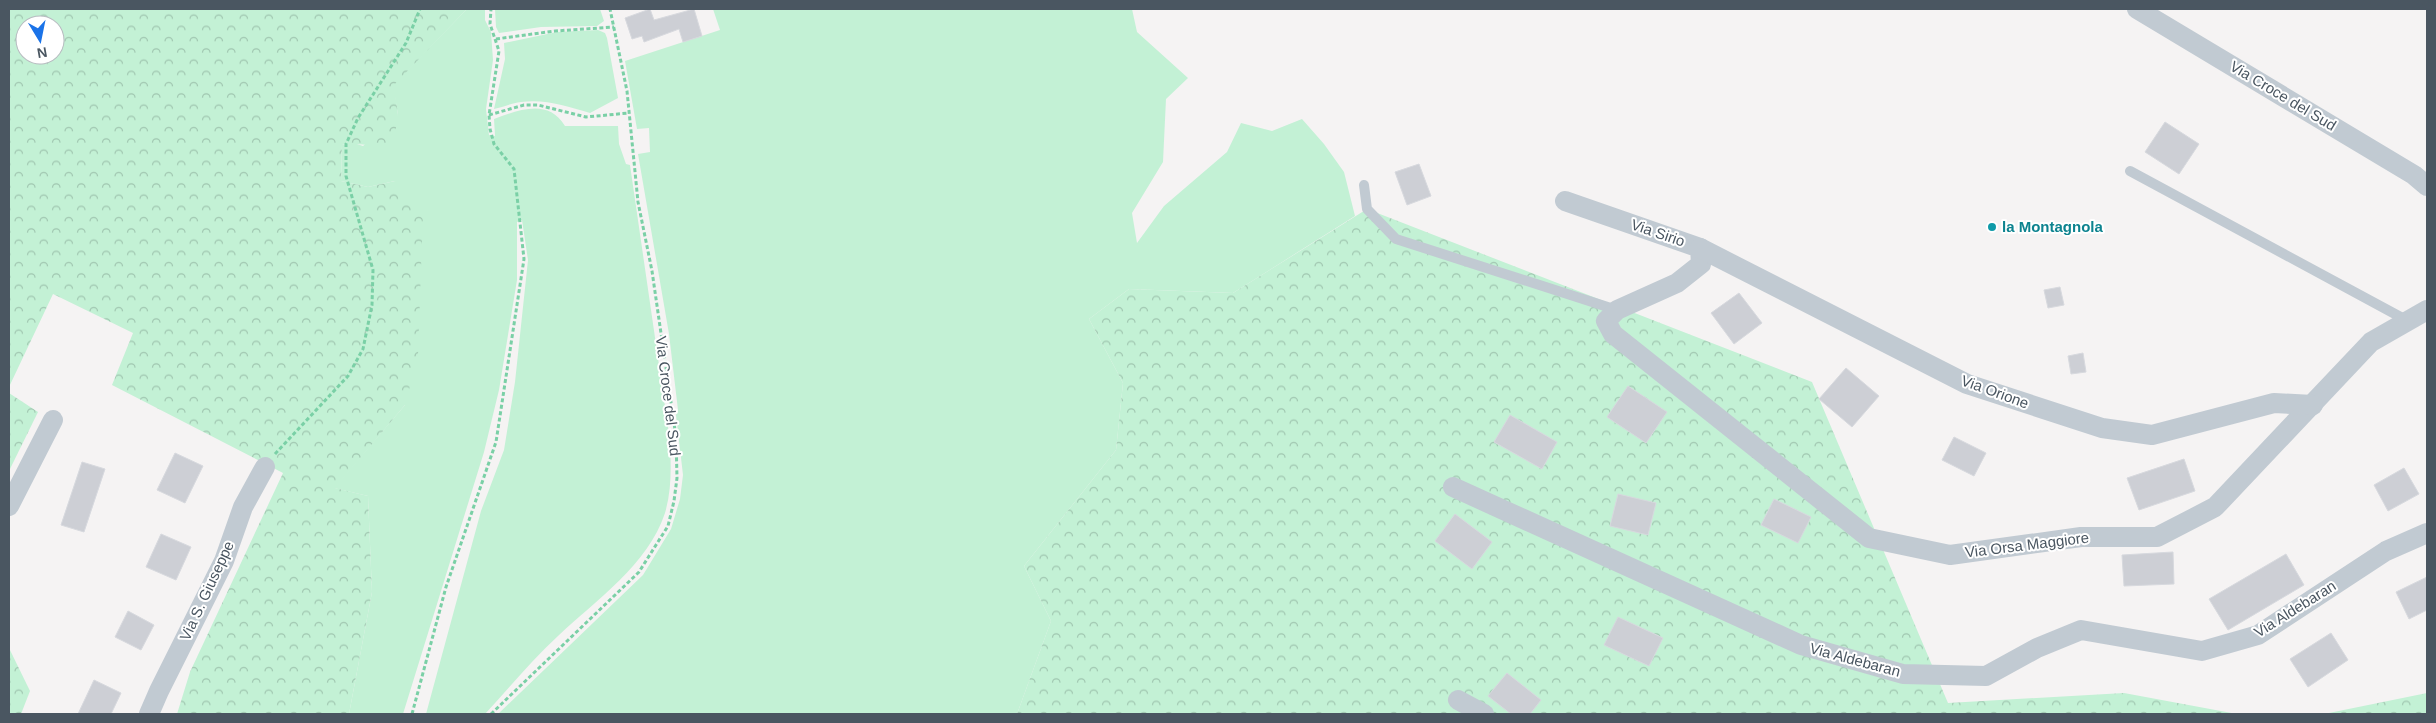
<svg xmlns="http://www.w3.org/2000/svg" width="2436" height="723" viewBox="0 0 2436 723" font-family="Arial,sans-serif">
	<defs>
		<pattern id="forest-crowns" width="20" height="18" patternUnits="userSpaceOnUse" patternTransform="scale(1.25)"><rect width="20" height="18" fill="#c3f1d5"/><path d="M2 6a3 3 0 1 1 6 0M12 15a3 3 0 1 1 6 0" fill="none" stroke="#a0c6b0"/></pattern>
	</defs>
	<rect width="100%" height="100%" fill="#f5f3f3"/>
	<g fill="#c3f1d5">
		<path d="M467,9H485V20L491,32L493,60L486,109L489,135L495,136L494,119C519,110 548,98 565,126H618L619,144L626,164L630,165L670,441C671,466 672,489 665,513C648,565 596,600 558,636C532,660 509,688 485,714H426L481,511L504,450L515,382L528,260L522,220L517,222V280L499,390L484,452L403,714H349L372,592L368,496L334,488L405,405L395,181L368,187L341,181L342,145L354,143L363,146L398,115L393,85Z"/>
		<polygon points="495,9 600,9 604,21 597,26 541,27 499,33 496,27"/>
		<polygon points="713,9 1132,9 1137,32 1188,78 1166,99 1163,162 1132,213 1137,243 1164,206 1227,152 1241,123 1272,131 1302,119 1324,144 1344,172 1355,216 1233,293 1129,289 1089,319 1123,383 1116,450 1024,566 1051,621 1017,714 498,714 643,575 671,529 680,499 683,475 676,415 678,410 669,334 638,154 650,152 649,128 637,129 625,61 720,30"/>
		<path d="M598,30L605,33L607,38L618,98L590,113C566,106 546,99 521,102C512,103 503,107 494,109L505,59L504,43L557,32Z"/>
	</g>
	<g fill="url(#forest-crowns)" fill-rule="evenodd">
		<path d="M9,9H467L394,85L398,115L393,147C377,147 356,142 342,145L341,181L368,187L395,181L423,211L418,355L405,405L335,488L368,496L372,592L349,714H177L190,672L283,473L112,385L133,333L53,294L9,387ZM25,25H55V55H25Z"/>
		<polygon points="1367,209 1812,382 1948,703 2124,693 2237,714 1017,714 1051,621 1024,566 1116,450 1123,383 1089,319 1129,289 1233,293"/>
		<polygon points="9,393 38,412 9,471"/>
		<polygon points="9,648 30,691 21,714 9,714"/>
		<polygon points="2427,693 2427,714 2324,714"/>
	</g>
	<g fill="#cdcfd5" stroke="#d7d9de">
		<polygon points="650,9 654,20 694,9 702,36 683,42 679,29 644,42 642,36 632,39 625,18"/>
		<polygon points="2165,122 2199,144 2179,174 2145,152"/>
		<polygon points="1419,164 1431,196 1407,205 1395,172"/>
		<polygon points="2060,287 2064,305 2048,308 2044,290"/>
		<polygon points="1739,293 1762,323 1734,344 1711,313"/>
		<polygon points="2083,353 2086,372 2071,374 2068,356"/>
		<polygon points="1846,368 1879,396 1852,427 1819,399"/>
		<polygon points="1628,386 1667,412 1646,443 1607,417"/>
		<polygon points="1510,415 1557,442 1542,469 1494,442"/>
		<polygon points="1954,437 1986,453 1974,476 1942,460"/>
		<polygon points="175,453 203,466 185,503 157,490"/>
		<polygon points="2184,459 2195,491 2139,510 2127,478"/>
		<polygon points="82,462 105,469 84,532 61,525"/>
		<polygon points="2404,468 2419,494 2388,511 2374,485"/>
		<polygon points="1618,494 1656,503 1648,535 1610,526"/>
		<polygon points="1774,499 1811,517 1798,543 1761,525"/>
		<polygon points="1455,514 1492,542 1472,569 1435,541"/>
		<polygon points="161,534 191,547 176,580 146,567"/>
		<polygon points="2173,552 2174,584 2124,586 2122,555"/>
		<polygon points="2286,554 2304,585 2228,630 2209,599"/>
		<polygon points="2427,577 2427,610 2409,619 2396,592"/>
		<polygon points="128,611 154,625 141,650 115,637"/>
		<polygon points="1618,617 1663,638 1649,666 1604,645"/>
		<polygon points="2331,633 2348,660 2308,687 2290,659"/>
		<polygon points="1507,673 1541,700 1530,714 1511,714 1488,696"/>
		<polygon points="94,680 121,693 111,714 78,714"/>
	</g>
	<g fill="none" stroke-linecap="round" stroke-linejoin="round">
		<g stroke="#7ad0a6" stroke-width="3" stroke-dasharray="4 2.5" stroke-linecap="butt">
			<polyline points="496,39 555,31 614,27"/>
			<polyline points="489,115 524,105 538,105 586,117 629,113"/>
			<polyline points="275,454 348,376 363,349 372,305 373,270 346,176 346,144 358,118 406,43 420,9"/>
			<polyline points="412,714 446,587 496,442 524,259 514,169 494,144 490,129 489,115 499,51 490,24 491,9"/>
			<polyline points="491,714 639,572 668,526 674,501 677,478 676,437 652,271 638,202 627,91 610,9"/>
		</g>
		<g stroke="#c1cad2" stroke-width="10">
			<polyline points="2130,171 2408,321"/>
			<polyline points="1364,185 1367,209 1396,239 1617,310"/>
		</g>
		<g stroke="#c1cad2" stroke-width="20">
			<polyline points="2137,9 2414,175 2427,186"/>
			<polyline points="1565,201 1700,248 1701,264 1677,283 1617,310 1606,321 1613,334 1869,538 1950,555 2081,537 2157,537 2215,507 2371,342 2427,310"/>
			<polyline points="1700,248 1967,384 2102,428 2152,435 2274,403 2313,405"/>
			<polyline points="1453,487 1801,645 1903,674 1986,676 2037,648 2081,630 2202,651 2258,635 2386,551 2427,533"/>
			<polyline points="9,506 53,420"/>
			<polyline points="1458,700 1484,714"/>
			<polyline points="149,714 159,691 224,561 243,507 265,467"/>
		</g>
	</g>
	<circle fill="#0f9aa8" stroke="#fff" stroke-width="2" cx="1992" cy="227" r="5"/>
	<g text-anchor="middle" stroke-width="4" stroke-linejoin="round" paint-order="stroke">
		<g font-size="15" fill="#4a5661" stroke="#fff">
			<text transform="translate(2283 96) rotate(31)" y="5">Via Croce del Sud</text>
			<text transform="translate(1658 233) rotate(19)" y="5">Via Sirio</text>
			<text transform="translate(1995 392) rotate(20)" y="5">Via Orione</text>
			<text transform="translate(668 396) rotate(83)" y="5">Via Croce del Sud</text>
			<text transform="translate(2027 545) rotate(-7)" y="5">Via Orsa Maggiore</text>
			<text transform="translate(207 591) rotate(-65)" y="5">Via S. Giuseppe</text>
			<text transform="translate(2295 609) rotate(-32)" y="5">Via Aldebaran</text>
			<text transform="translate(1855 660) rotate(15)" y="5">Via Aldebaran</text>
		</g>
		<g font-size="15" font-weight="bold" fill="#0d838f" stroke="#fff" text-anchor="start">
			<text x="2002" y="232">la Montagnola</text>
		</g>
	</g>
	<rect width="2436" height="723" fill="none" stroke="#4a5661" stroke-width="20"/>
	<g transform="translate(40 40) rotate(170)"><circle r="24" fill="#ffffff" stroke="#b7bbc0"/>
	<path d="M0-4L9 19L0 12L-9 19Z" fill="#1a73e8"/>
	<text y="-8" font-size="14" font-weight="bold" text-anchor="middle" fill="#4a5661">N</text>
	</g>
</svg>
